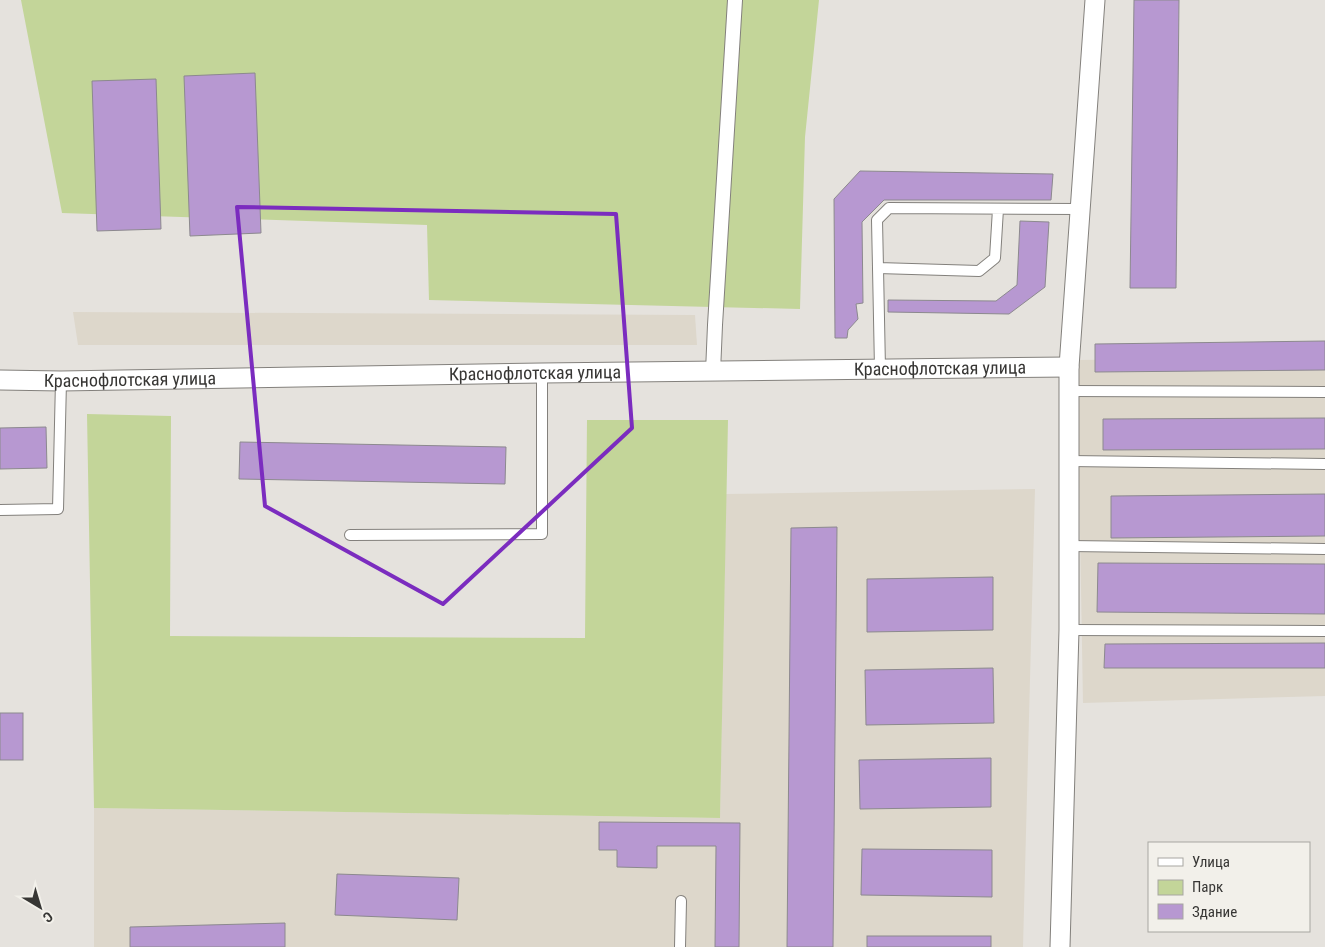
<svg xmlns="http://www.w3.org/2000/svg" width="1325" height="947" viewBox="0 0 1325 947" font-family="'Roboto Condensed',sans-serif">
	<rect width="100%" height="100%" fill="#e5e2dd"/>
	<g fill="#ddd7cb">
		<polygon points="73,312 695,315 697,345 78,345"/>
		<polygon points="1325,357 1325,696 1083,703 1077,360"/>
		<polygon points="1035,489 1023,947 94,947 94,808 720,818 726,494"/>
	</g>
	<g fill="#c3d599">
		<polygon points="21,0 819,0 805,137 800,309 429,300 427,225 62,213"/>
		<polygon points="87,414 171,416 170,636 585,638 587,420 728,420 720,818 94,808"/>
	</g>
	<g fill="#b798d1" stroke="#8c898e">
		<polygon points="1134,0 1179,0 1176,288 1130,288"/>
		<polygon points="255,73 261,233 190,236 184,76"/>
		<polygon points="156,79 161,229 97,231 92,81"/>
		<polygon points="860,171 1053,174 1051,200 884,200 862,222 863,303 856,304 858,319 848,330 847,338 835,338 834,199"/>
		<polygon points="1020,221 1049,222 1045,287 1009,314 888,312 888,300 996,301 1017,285"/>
		<polygon points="1325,341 1325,370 1095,372 1095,344"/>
		<polygon points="1325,418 1325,449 1103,450 1103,419"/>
		<polygon points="46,427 47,468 0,469 0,428"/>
		<polygon points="240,442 506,447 505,484 239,479"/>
		<polygon points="1325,494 1325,536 1111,538 1111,496"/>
		<polygon points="837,527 833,947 787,947 791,528"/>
		<polygon points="1098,563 1325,564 1325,614 1097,612"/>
		<polygon points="993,577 993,630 867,632 867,579"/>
		<polygon points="1325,643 1325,668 1104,668 1105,644"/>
		<polygon points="993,668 994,723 866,725 865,670"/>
		<rect x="0" y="713" width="23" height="47"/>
		<polygon points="991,758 991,807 860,809 859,760"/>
		<polygon points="599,822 740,823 739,947 715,947 716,846 657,846 657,868 617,867 617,850 599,850"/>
		<polygon points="862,849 992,850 992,897 861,895"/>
		<polygon points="337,874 459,878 457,920 335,915"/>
		<polygon points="285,923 285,947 130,947 130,927"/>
		<rect x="867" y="936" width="124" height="11"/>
	</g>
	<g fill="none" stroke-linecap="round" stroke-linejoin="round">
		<defs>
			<g id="service">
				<polyline points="998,209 995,258 979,271 878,268 877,220 889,208 1080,209"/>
				<polyline points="878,268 880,369"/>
				<polyline points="1068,391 1325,392"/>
				<polyline points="1069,461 1325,464"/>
				<polyline points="0,510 58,509 61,381"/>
				<polyline points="350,535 542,534 542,373"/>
				<polyline points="1069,546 1325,549"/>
				<polyline points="1069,630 1325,631"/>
				<polyline points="680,947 681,901"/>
			</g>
			<polyline id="pedestrian" points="713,372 715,325 735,0"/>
			<g id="minor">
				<path id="s1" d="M0,380L61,381L542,373L1069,367"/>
				<polyline points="1060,947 1069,630 1069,367 1095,0"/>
			</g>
		</defs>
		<use href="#service" stroke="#83807c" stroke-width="12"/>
		<use href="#pedestrian" stroke="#83807c" stroke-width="16"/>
		<use href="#minor" stroke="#83807c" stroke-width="21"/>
		<use href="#service" stroke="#fff" stroke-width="10"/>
		<use href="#pedestrian" stroke="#fff" stroke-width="14"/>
		<use href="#minor" stroke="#fff" stroke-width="19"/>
	</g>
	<path fill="none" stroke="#7b2cbf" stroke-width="4" stroke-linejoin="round" d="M237,207L616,214L632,428L443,604L265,506Z"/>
	<g text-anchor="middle" stroke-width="5" stroke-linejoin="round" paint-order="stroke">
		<g font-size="18" fill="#373634" stroke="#f2f0ea">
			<text dy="6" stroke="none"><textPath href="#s1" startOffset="940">Краснофлотская улица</textPath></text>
			<text dy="6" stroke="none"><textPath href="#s1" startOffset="535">Краснофлотская улица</textPath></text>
			<text dy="6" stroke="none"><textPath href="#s1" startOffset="130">Краснофлотская улица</textPath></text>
		</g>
	</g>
	<rect x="1148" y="842" width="162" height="90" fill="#f2f0ea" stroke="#a7a6a1"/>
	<rect x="1158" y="858" width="25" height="8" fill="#ffffff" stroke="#a7a6a1"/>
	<text x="1192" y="867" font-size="15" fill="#373634">Улица</text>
	<rect x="1158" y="880" width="25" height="15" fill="#c3d599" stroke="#a7a6a1"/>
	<text x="1192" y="892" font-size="15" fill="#373634">Парк</text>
	<rect x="1158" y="904" width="25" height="15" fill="#b798d1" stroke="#a7a6a1"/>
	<text x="1192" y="917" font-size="15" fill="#373634">Здание</text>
	<g transform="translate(40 907) rotate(142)" stroke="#f2f0ea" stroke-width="4" paint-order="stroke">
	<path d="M0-4L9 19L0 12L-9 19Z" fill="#373634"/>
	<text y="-8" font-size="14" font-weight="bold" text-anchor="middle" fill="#373634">С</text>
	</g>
</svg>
